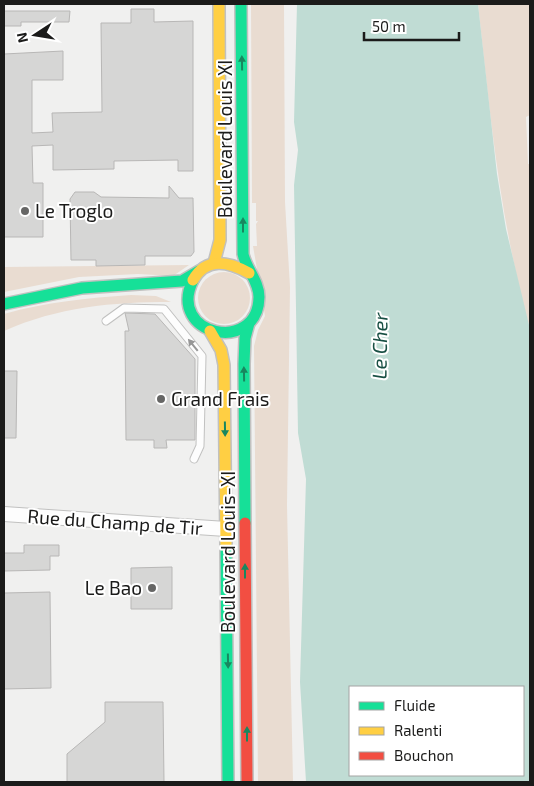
<svg xmlns="http://www.w3.org/2000/svg" width="534" height="786" viewBox="0 0 534 786" font-family="'Exo 2',sans-serif">
	<rect width="100%" height="100%" fill="#f0f0ef"/>
	<g fill="#e9dcd1">
		<polygon points="251,4 284,4 285,202 290,287 287,505 293,782 258,782 254,346 258,330 265,316 253,246 257,246 256,224 258,221 256,221 256,203 252,203"/>
		<path d="M478,4H530V115L526,117L528,164H530V329C500,222 490,114 478,4Z"/>
		<polygon points="189,265 173,276 138,274 79,277 4,292 4,267"/>
		<circle cx="224" cy="298" r="26"/>
		<path d="M131,295L156,296L171,302C112,302 58,307 4,331V314C46,302 87,298 131,295Z"/>
	</g>
	<path fill="#c0dcd4" fill-rule="evenodd" d="M297,4H478L497,174L506,229L530,329V782H306L300,682L306,479L298,433L294,185L298,150L294,122ZM350,687H523V775H350Z"/>
	<g fill="#d6d6d5" stroke="#b8b7b6">
		<polygon points="131,9 154,9 154,22 193,21 193,171 178,171 178,160 114,161 114,169 53,170 53,145 32,146 33,183 43,183 43,237 4,237 4,54 63,51 63,80 32,80 32,133 53,132 52,113 102,112 101,23 131,23"/>
		<polygon points="4,11 70,11 69,22 21,22 21,26 4,26"/>
		<polygon points="169,186 179,198 193,198 194,252 191,256 145,256 145,265 96,266 96,260 71,260 70,199 75,192 94,192 101,197 169,198"/>
		<polygon points="125,313 155,314 195,359 195,440 166,440 167,448 154,448 154,440 126,440 125,331 129,331"/>
		<polygon points="4,371 17,371 16,438 4,438"/>
		<polygon points="24,545 59,545 59,556 50,556 50,570 4,571 4,553 24,553"/>
		<polygon points="172,567 172,609 131,609 131,568"/>
		<polygon points="50,592 51,688 4,689 4,593"/>
		<polygon points="105,702 163,702 164,782 67,782 67,754 105,722"/>
	</g>
	<g fill="none" stroke-linecap="round" stroke-linejoin="round">
		<defs>
			<polyline id="lane" points="106,321 124,308 164,309 202,356 200,446 194,459"/>
			<polyline id="street" points="4,514 226,529"/>
			<g id="fast">
				<path d="M193,280C166,336 258,355 259,297C259,281 246,269 243,254L241,4"/>
				<polyline points="4,304 82,288 182,281 199,271"/>
				<polyline points="245,523 244,364 245,338 249,323"/>
				<polyline points="226,546 228,782"/>
			</g>
			<g id="slow">
				<polyline points="214,263 220,240 219,4"/>
				<path d="M193,280C207,256 229,262 249,273"/>
				<polyline points="210,331 221,350 224,365 226,546"/>
			</g>
			<polyline id="jam" points="245,523 247,782"/>
		</defs>
		<use href="#lane" stroke="#c1c1c0" stroke-width="9"/>
		<use href="#street" stroke="#c1c1c0" stroke-width="16"/>
		<use href="#fast" stroke="#c1c1c0" stroke-width="14"/>
		<use href="#slow" stroke="#c1c1c0" stroke-width="14"/>
		<use href="#jam" stroke="#c1c1c0" stroke-width="14"/>
		<use href="#lane" stroke="#fdfdfd" stroke-width="7"/>
		<use href="#street" stroke="#fdfdfd" stroke-width="14"/>
		<use href="#fast" stroke="#16e098" stroke-width="11"/>
		<use href="#slow" stroke="#ffcf43" stroke-width="11"/>
		<use href="#jam" stroke="#f24e42" stroke-width="11"/>
	</g>
	<defs><path id="oneway-solid" d="M-6-.8H1V-3.2L6.5 0L1 3.2V.8H-6Z" transform="scale(1.25)"/></defs>
	<g fill="#18875f">
		<use href="#oneway-solid" transform="translate(242 63) rotate(-91)"/>
		<use href="#oneway-solid" transform="translate(243 225) rotate(-90)"/>
		<use href="#oneway-solid" transform="translate(244 374) rotate(-91)"/>
		<use href="#oneway-solid" transform="translate(225 429) rotate(89)"/>
		<use href="#oneway-solid" transform="translate(245 571) rotate(-90)"/>
		<use href="#oneway-solid" transform="translate(228 661) rotate(89)"/>
		<use href="#oneway-solid" transform="translate(247 734) rotate(-90)"/>
	</g>
	<use fill="#979797" href="#oneway-solid" transform="translate(193 345) rotate(-129)"/>
	<g fill="#666665" stroke="#fff" stroke-width="2">
		<circle cx="25" cy="211" r="5"/>
		<circle cx="161" cy="399" r="5"/>
		<circle cx="152" cy="588" r="5"/>
	</g>
	<g text-anchor="middle" stroke-width="4" stroke-linejoin="round" paint-order="stroke">
		<g font-size="19" fill="#1b1b1a" stroke="#fff">
			<text transform="translate(225 139) rotate(-90)" y="7">Boulevard Louis XI</text>
			<text transform="translate(115 522) rotate(4)" y="7">Rue du Champ de Tir</text>
			<text transform="translate(228 552) rotate(-90)" y="7">Boulevard Louis-XI</text>
		</g>
		<g font-size="19" fill="#1b1b1a" stroke="#fff" text-anchor="start">
			<text x="35" y="218">Le Troglo</text>
			<text x="171" y="406">Grand Frais</text>
			<text x="142" y="595" text-anchor="end">Le Bao</text>
		</g>
		<g font-size="20" font-style="italic" fill="#184f43" stroke="#fff">
			<text transform="translate(380 346) rotate(-89)" y="7">Le Cher</text>
		</g>
	</g>
	<rect width="534" height="786" fill="none" stroke="#1b1b1a" stroke-width="10"/>
	<rect x="349" y="686" width="175" height="90" fill="#ffffff" stroke="#a4a4a3"/>
	<rect x="359" y="702" width="25" height="8" fill="#16e098" stroke="#a4a4a3"/>
	<text x="394" y="711" font-size="15" fill="#1b1b1a">Fluide</text>
	<rect x="359" y="727" width="25" height="8" fill="#ffcf43" stroke="#a4a4a3"/>
	<text x="394" y="736" font-size="15" fill="#1b1b1a">Ralenti</text>
	<rect x="359" y="752" width="25" height="8" fill="#f24e42" stroke="#a4a4a3"/>
	<text x="394" y="761" font-size="15" fill="#1b1b1a">Bouchon</text>
	<g transform="translate(35 35) rotate(258)" stroke="#ffffff" stroke-width="4" paint-order="stroke">
	<path d="M0-4L9 19L0 12L-9 19Z" fill="#1b1b1a"/>
	<text y="-8" font-size="14" font-weight="bold" text-anchor="middle" fill="#1b1b1a">N</text>
	</g>
	<path d="M364 32v8h95v-8" fill="none" stroke="#1b1b1a" stroke-width="2.5"/>
	<text x="372" y="32" font-size="15" fill="#1b1b1a" stroke="#ffffff" stroke-width="4" paint-order="stroke">50 m</text>
</svg>
